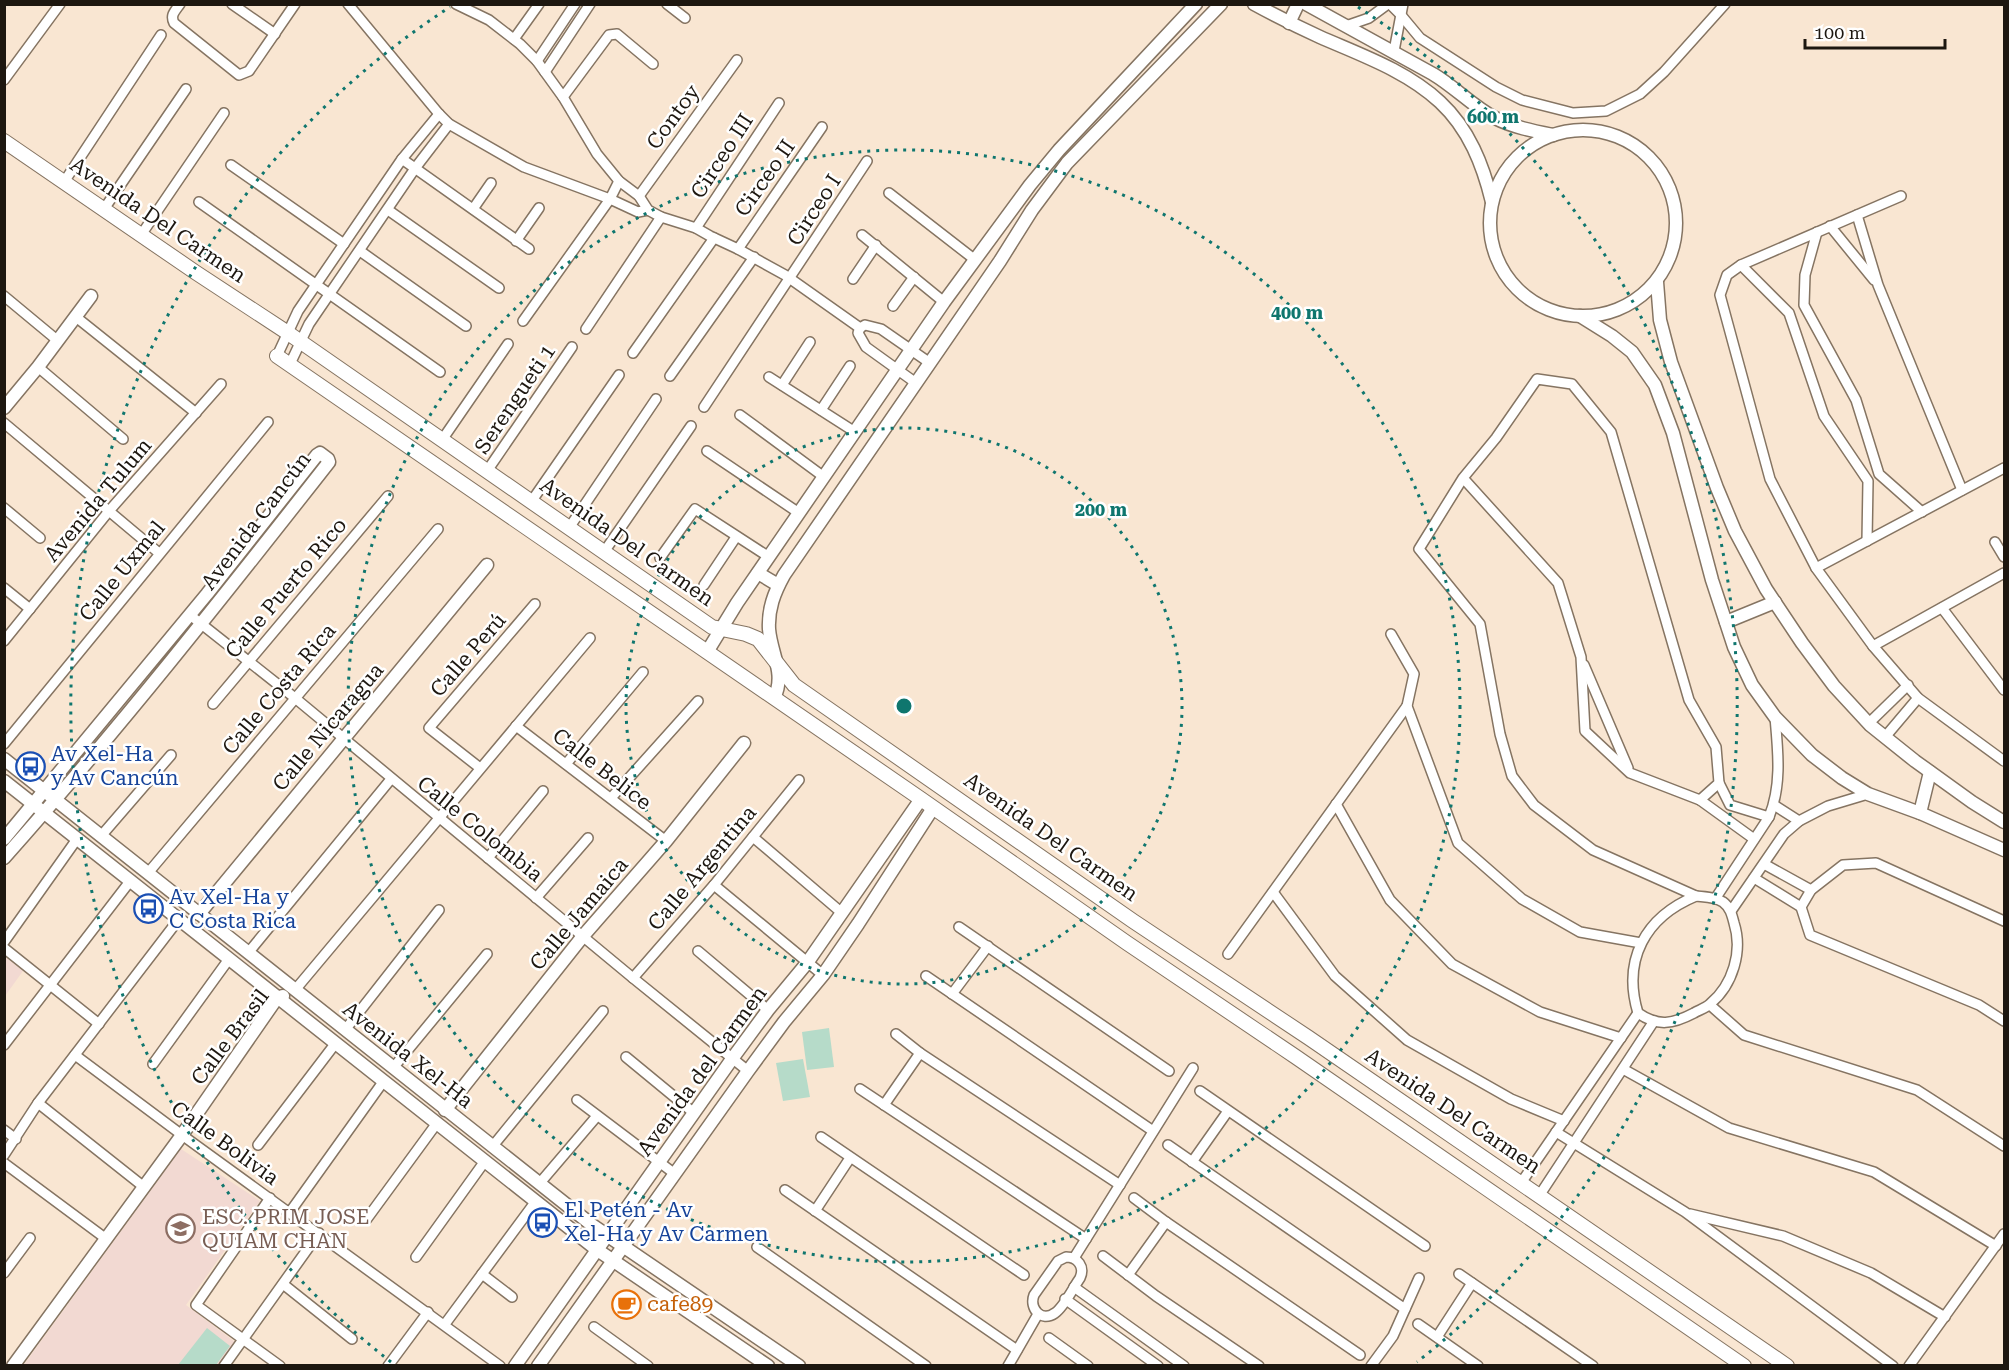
<svg xmlns="http://www.w3.org/2000/svg" width="2009" height="1370" viewBox="0 0 2009 1370" font-family="'Roboto Serif',serif">
	<rect width="100%" height="100%" fill="#f9e6d2"/>
	<g fill="#f2d9d2">
		<polygon points="5,957 23,971 5,996"/>
		<polygon points="181,1149 260,1201 186,1305 235,1342 218,1365 23,1366"/>
	</g>
	<g fill="#b6dbc9">
		<polygon points="829,1028 834,1067 807,1070 802,1032"/>
		<polygon points="803,1059 810,1097 783,1101 776,1063"/>
		<polygon points="207,1328 230,1346 216,1365 178,1365"/>
	</g>
	<g fill="none" stroke-linecap="round" stroke-linejoin="round">
		<defs>
			<g id="minor">
				<path d="M180,4C175,11 170,15 174,23L239,75L249,71L295,4"/>
				<polyline points="232,4 275,34"/>
				<polyline points="348,4 439,114 449,124 524,167 610,199 638,212 648,210"/>
				<polyline points="456,4 489,20 520,44 537,61 563,97 597,154 619,181 639,196 648,210 661,217 696,228 710,236 738,249 785,275 860,328"/>
				<polyline points="667,4 685,18"/>
				<polyline points="1390,4 1400,14 1420,38 1496,87 1522,100 1573,113 1606,111 1640,94 1664,72 1725,4"/>
				<polyline points="1346,26 1369,18 1388,4"/>
				<polyline points="514,39 539,4"/>
				<polyline points="1394,51 1403,4"/>
				<polyline points="537,61 575,4"/>
				<polyline points="545,72 590,4"/>
				<polyline points="4,80 60,4"/>
				<polyline points="563,97 609,35 617,34 653,64"/>
				<polyline points="402,159 529,249"/>
				<polyline points="231,165 344,244"/>
				<polyline points="64,182 161,35"/>
				<polyline points="889,193 974,259"/>
				<polyline points="639,196 737,60"/>
				<polyline points="1901,196 1741,265 1727,275 1720,295 1770,479 1816,568 1873,646 1918,698 2004,761"/>
				<polyline points="199,202 440,372"/>
				<polyline points="104,209 186,89"/>
				<polyline points="473,209 491,183"/>
				<polyline points="388,210 499,288"/>
				<polyline points="1857,215 1878,285 1962,490"/>
				<polyline points="1830,226 1874,280"/>
				<polyline points="696,228 779,103"/>
				<polyline points="1817,232 1805,275 1804,305 1856,400 1879,474 1922,512"/>
				<polyline points="141,235 224,113"/>
				<polyline points="862,235 944,302"/>
				<polyline points="516,241 539,208"/>
				<polyline points="738,249 822,127"/>
				<polyline points="360,251 466,326"/>
				<polyline points="1741,265 1789,313 1824,416 1868,481 1867,541"/>
				<polyline points="853,279 876,245"/>
				<polyline points="4,296 57,340"/>
				<polyline points="893,306 914,277"/>
				<polyline points="76,317 196,413"/>
				<polyline points="523,321 610,199 619,181"/>
				<polyline points="860,328 858,333 866,347 916,383"/>
				<polyline points="860,328 865,325 881,329 930,363"/>
				<polyline points="586,329 661,217"/>
				<polyline points="633,353 714,238"/>
				<polyline points="277,356 298,311 402,159 439,114"/>
				<polyline points="290,364 309,324 416,167 449,124"/>
				<polyline points="38,367 123,439"/>
				<polyline points="670,376 754,257"/>
				<polyline points="769,377 855,432"/>
				<polyline points="782,385 810,342"/>
				<polyline points="704,407 867,161"/>
				<polyline points="821,410 850,366"/>
				<polyline points="740,415 824,477"/>
				<polyline points="4,423 159,553"/>
				<polyline points="442,440 508,344"/>
				<polyline points="707,451 799,513"/>
				<polyline points="487,471 572,347"/>
				<polyline points="1463,478 1558,583 1581,657 1585,731 1630,773 1700,800 1719,783 1716,747 1689,700 1611,432 1572,384 1537,379 1496,438 1463,478 1419,549 1480,624 1500,734 1512,776 1534,805 1593,850 1696,896"/>
				<polyline points="531,502 619,375"/>
				<polyline points="4,508 40,538"/>
				<polyline points="569,528 656,399"/>
				<polyline points="1995,542 2004,557"/>
				<polyline points="604,552 691,426"/>
				<polyline points="660,558 695,509 769,557"/>
				<polyline points="1816,568 2004,468"/>
				<polyline points="704,585 736,537"/>
				<polyline points="4,588 30,609"/>
				<polyline points="1942,608 2004,690"/>
				<polyline points="190,615 295,698 633,978 748,1071"/>
				<polyline points="1391,634 1414,674 1407,706 1458,843 1522,899 1580,932 1641,943"/>
				<polyline points="4,641 109,511 221,384"/>
				<polyline points="1873,646 2004,573"/>
				<polyline points="1584,665 1628,768"/>
				<polyline points="213,704 388,496"/>
				<polyline points="1869,723 1908,685"/>
				<polyline points="516,726 666,841"/>
				<polyline points="1885,737 1918,698"/>
				<polyline points="4,744 268,422"/>
				<polyline points="566,764 643,672"/>
				<polyline points="480,768 429,728 535,604"/>
				<polyline points="1719,783 1730,805 1769,817"/>
				<polyline points="611,798 698,701"/>
				<polyline points="1700,800 1754,839"/>
				<polyline points="1336,804 1390,900 1452,964 1540,1012 1621,1038"/>
				<polyline points="1774,805 1799,821"/>
				<polyline points="101,836 171,755"/>
				<polyline points="753,837 842,913"/>
				<polyline points="488,858 543,791"/>
				<polyline points="1764,864 1811,890"/>
				<polyline points="148,873 438,529"/>
				<polyline points="1754,878 1801,907"/>
				<polyline points="714,885 823,975"/>
				<polyline points="1273,892 1335,976 1407,1040 1511,1099 1564,1121"/>
				<path d="M1696,896C1705,897 1716,897 1723,902C1730,907 1732,915 1734,923C1743,951 1733,985 1710,1004C1706,1008 1699,1010 1694,1013C1673,1024 1658,1027 1638,1013C1622,960 1645,917 1696,896Z"/>
				<polyline points="536,898 588,838"/>
				<path d="M1715,899L1769,817C1782,785 1778,751 1775,717"/>
				<polyline points="1731,911 1784,834 1799,821 1828,806 1868,794"/>
				<polyline points="2004,921 1876,863 1843,865 1811,890 1801,907 1810,935 1979,1005 2004,1021"/>
				<polyline points="959,927 1169,1071"/>
				<polyline points="4,942 77,839"/>
				<polyline points="4,948 99,1024"/>
				<polyline points="698,951 768,1010"/>
				<polyline points="248,953 391,779"/>
				<polyline points="1228,954 1407,706"/>
				<polyline points="926,976 1153,1131"/>
				<polyline points="633,978 714,885 799,780"/>
				<polyline points="295,990 590,638"/>
				<polyline points="952,994 988,946"/>
				<polyline points="1710,1005 1744,1035 1917,1090 2004,1146"/>
				<polyline points="345,1030 439,910"/>
				<polyline points="896,1034 920,1053 1120,1185"/>
				<polyline points="4,1045 131,880"/>
				<polyline points="75,1055 182,1135 500,1366"/>
				<polyline points="626,1057 694,1113"/>
				<polyline points="153,1064 229,959"/>
				<polyline points="393,1068 487,954"/>
				<polyline points="1623,1069 1729,1128 1874,1172 1996,1246"/>
				<polyline points="860,1089 1086,1239"/>
				<polyline points="1200,1091 1425,1246"/>
				<polyline points="577,1100 675,1174"/>
				<polyline points="38,1103 144,1187"/>
				<polyline points="884,1105 920,1053"/>
				<polyline points="4,1130 16,1139"/>
				<polyline points="1556,1132 1685,1212 1893,1366"/>
				<polyline points="821,1137 1024,1275"/>
				<polyline points="258,1145 335,1044"/>
				<polyline points="1168,1145 1405,1309"/>
				<polyline points="492,1147 603,1011"/>
				<polyline points="4,1155 38,1103 179,919"/>
				<polyline points="1192,1162 1228,1111"/>
				<polyline points="4,1163 105,1238"/>
				<polyline points="1521,1183 1638,1013"/>
				<polyline points="539,1184 597,1116"/>
				<polyline points="785,1190 1017,1350"/>
				<polyline points="1539,1196 1654,1021"/>
				<polyline points="270,1198 196,1305 280,1366"/>
				<polyline points="1134,1198 1166,1222 1360,1355"/>
				<polyline points="815,1211 850,1158"/>
				<polyline points="290,1212 383,1082"/>
				<polyline points="1690,1214 1783,1236 1871,1273 1945,1317"/>
				<polyline points="366,1220 437,1123"/>
				<polyline points="757,1247 926,1366"/>
				<polyline points="1103,1256 1156,1296 1259,1366"/>
				<polyline points="416,1257 485,1161"/>
				<path d="M1066,1257C1078,1257 1085,1267 1080,1278C1073,1288 1064,1307 1055,1313C1041,1323 1029,1308 1034,1295L1058,1261Z"/>
				<polyline points="1074,1258 1193,1068"/>
				<polyline points="4,1273 30,1238"/>
				<polyline points="482,1274 512,1297"/>
				<polyline points="1459,1274 1593,1366"/>
				<polyline points="1128,1275 1166,1222"/>
				<polyline points="283,1284 352,1339"/>
				<polyline points="1074,1287 1184,1366"/>
				<polyline points="1065,1299 1158,1366"/>
				<polyline points="445,1324 536,1201"/>
				<polyline points="1418,1324 1478,1366"/>
				<polyline points="594,1327 648,1366"/>
				<polyline points="1437,1337 1472,1283"/>
				<polyline points="1049,1338 1088,1366"/>
				<polyline points="224,1366 319,1233"/>
				<polyline points="388,1366 428,1312"/>
				<polyline points="1008,1366 1038,1314"/>
				<polyline points="1371,1366 1393,1336 1419,1278"/>
				<polyline points="1909,1366 2004,1234"/>
			</g>
			<g id="tertiary">
				<path d="M1254,4C1276,16 1298,27 1320,37C1361,55 1407,71 1440,102C1469,129 1483,165 1492,202"/>
				<path d="M1306,4L1433,74C1455,87 1472,106 1495,118C1513,127 1533,131 1553,135"/>
				<polyline points="1289,23 1298,4"/>
				<circle cx="1583" cy="223" r="93"/>
				<polyline points="1657,282 1660,320 1671,362 1717,488 1735,531 1766,589 1802,643 1834,686 1870,725 1915,761 1972,802 2004,822"/>
				<polyline points="1580,316 1612,336 1632,352 1655,385 1673,433 1712,580 1734,647 1752,685 1775,717 1812,755 1842,778 1868,794 1920,813 2004,850"/>
				<polyline points="4,408 38,367 91,296"/>
				<polyline points="758,573 778,585"/>
				<polyline points="1726,622 1775,602"/>
				<polyline points="707,652 737,603 944,302 1030,185 1059,150 1196,4"/>
				<path d="M774,698C786,674 771,654 769,629C768,609 774,593 784,575L1000,261L1032,210L1067,163L1221,4"/>
				<polyline points="4,759 592,1225 799,1366"/>
				<polyline points="4,781 596,1249 768,1366"/>
				<polyline points="1920,813 1930,772"/>
				<path d="M4,839L207,594L317,455L320,453L328,459L329,462C224,596 118,730 4,858"/>
				<polyline points="199,914 487,565"/>
				<polyline points="445,1110 583,936 666,841 744,743"/>
				<polyline points="13,1366 182,1135 277,998 283,996"/>
				<polyline points="515,1366 732,1059 768,1010 807,963 921,799"/>
				<polyline points="538,1366 748,1071 784,1022 823,975 858,924 933,808"/>
			</g>
			<g id="secondary">
				<polyline points="4,141 195,272 288,333 712,627 746,634 758,639 794,685 1133,921 1309,1038 1787,1366"/>
				<polyline points="277,356 921,799 1127,943 1296,1057 1744,1366"/>
			</g>
		</defs>
		<use href="#minor" stroke="#857462" stroke-width="12"/>
		<use href="#tertiary" stroke="#857462" stroke-width="15"/>
		<use href="#secondary" stroke="#857462" stroke-width="16"/>
		<use href="#minor" stroke="#fff" stroke-width="9"/>
		<use href="#tertiary" stroke="#fff" stroke-width="12"/>
		<use href="#secondary" stroke="#fff" stroke-width="14"/>
	</g>
	<g fill="none" stroke="#0f766e" stroke-width="3" stroke-dasharray="3 6">
		<circle cx="904" cy="706" r="278"/>
		<circle cx="904" cy="706" r="556"/>
		<path d="M391 1362A833 833 0 0 1 450 7M1358 7A833 833 0 0 1 1417 1362"/>
	</g>
	<defs>
		<symbol id="bus-ring" viewBox="-11 -11 22 22"><circle r="9.5" fill="#fff" stroke="#1a4fb4" stroke-width="1.5"/><path d="M-5-6H5V4H4V6H2V4H-2V6H-4V4H-5ZM-3.5-4V0h7V-4ZM-3.5 1.2v1.5H-2V1.2ZM2 1.2v1.5H3.5V1.2Z" fill="#1a4fb4"/></symbol>
		<symbol id="school-ring" viewBox="-11 -11 22 22"><circle r="9.5" fill="#fff" stroke="#8d6e63" stroke-width="1.5"/><path d="M0-5L7-2L0 1L-7-2ZM-4 1L0 2.5L4 1V4Q0 6-4 4Z" fill="#8d6e63"/></symbol>
		<symbol id="cafe-ring" viewBox="-11 -11 22 22"><circle r="9.5" fill="#fff" stroke="#e8710a" stroke-width="1.5"/><path d="M-5.5-4.5H6V0H3Q3 3.5 0 3.5H-2.5Q-5.5 3.5-5.5 0ZM3-3.2v2h1.7v-2ZM-6 4.5H4V6H-6Z" fill="#e8710a"/></symbol>
	</defs>
	<g fill-rule="evenodd">
		<use href="#bus-ring" x="14" y="750" width="33" height="33"/>
		<use href="#bus-ring" x="132" y="892" width="33" height="33"/>
		<use href="#bus-ring" x="526" y="1206" width="33" height="33"/>
		<use href="#school-ring" x="164" y="1212" width="33" height="33"/>
		<use href="#cafe-ring" x="610" y="1288" width="33" height="33"/>
	</g>
	<g text-anchor="middle" stroke-width="5" stroke-linejoin="round" paint-order="stroke">
		<g font-size="21" fill="#1d1710" stroke="#fff">
			<text transform="translate(673 117) rotate(-54)" y="7">Contoy</text>
			<text transform="translate(722 156) rotate(-57)" y="7">Circeo III</text>
			<text transform="translate(765 178) rotate(-55)" y="7">Circeo II</text>
			<text transform="translate(814 210) rotate(-57)" y="7">Circeo I</text>
			<text transform="translate(158 220) rotate(34)" y="7">Avenida Del Carmen</text>
			<text transform="translate(515 399) rotate(-56)" y="7">Serengueti 1</text>
			<text transform="translate(98 500) rotate(-50)" y="7">Avenida Tulum</text>
			<text transform="translate(256 521) rotate(-53)" y="7">Avenida Cancún</text>
			<text transform="translate(627 542) rotate(35)" y="7">Avenida Del Carmen</text>
			<text transform="translate(122 571) rotate(-51)" y="7">Calle Uxmal</text>
			<text transform="translate(286 588) rotate(-50)" y="7">Calle Puerto Rico</text>
			<text transform="translate(468 655) rotate(-49)" y="7">Calle Perú</text>
			<text transform="translate(279 689) rotate(-50)" y="7">Calle Costa Rica</text>
			<text transform="translate(328 727) rotate(-50)" y="7">Calle Nicaragua</text>
			<text transform="translate(602 769) rotate(38)" y="7">Calle Belice</text>
			<text transform="translate(480 829) rotate(39)" y="7">Calle Colombia</text>
			<text transform="translate(1051 837) rotate(35)" y="7">Avenida Del Carmen</text>
			<text transform="translate(702 868) rotate(-50)" y="7">Calle Argentina</text>
			<text transform="translate(579 914) rotate(-50)" y="7">Calle Jamaica</text>
			<text transform="translate(230 1037) rotate(-53)" y="7">Calle Brasil</text>
			<text transform="translate(408 1055) rotate(38)" y="7">Avenida Xel-Ha</text>
			<text transform="translate(702 1071) rotate(-54)" y="7">Avenida del Carmen</text>
			<text transform="translate(1453 1111) rotate(34)" y="7">Avenida Del Carmen</text>
			<text transform="translate(225 1143) rotate(36)" y="7">Calle Bolivia</text>
		</g>
		<g font-size="21" fill="#164399" stroke="#fff" text-anchor="start">
			<text x="51" y="761">Av Xel-Ha<tspan x="51" dy="24">y Av Cancún</tspan></text>
			<text x="169" y="904">Av Xel-Ha y<tspan x="169" dy="24">C Costa Rica</tspan></text>
			<text x="564" y="1217">El Petén - Av<tspan x="564" dy="24">Xel-Ha y Av Carmen</tspan></text>
		</g>
		<g font-size="21" fill="#785e54" stroke="#fff" text-anchor="start">
			<text x="202" y="1224">ESC. PRIM JOSE<tspan x="202" dy="24">QUIAM CHAN</tspan></text>
		</g>
		<g font-size="21" fill="#c56008" stroke="#fff" text-anchor="start">
			<text x="647" y="1311">cafe89</text>
		</g>
	</g>
	<circle cx="904" cy="706" r="9" fill="#0f766e" stroke="#fff" stroke-width="3"/>
	<g font-size="18" text-anchor="middle" font-weight="bold" fill="#0f766e" stroke="#fff" stroke-width="5" stroke-linejoin="round" paint-order="stroke">
		<text x="1493" y="123">600 m</text>
		<text x="1297" y="319">400 m</text>
		<text x="1101" y="516">200 m</text>
	</g>
	<rect width="2009" height="1370" fill="none" stroke="#1d1710" stroke-width="12"/>
	<path d="M1805 39v9h140v-9" fill="none" stroke="#1d1710" stroke-width="3"/>
	<text x="1814" y="39" font-size="18" fill="#1d1710" stroke="#ffffff" stroke-width="4.5" paint-order="stroke">100 m</text>
</svg>
